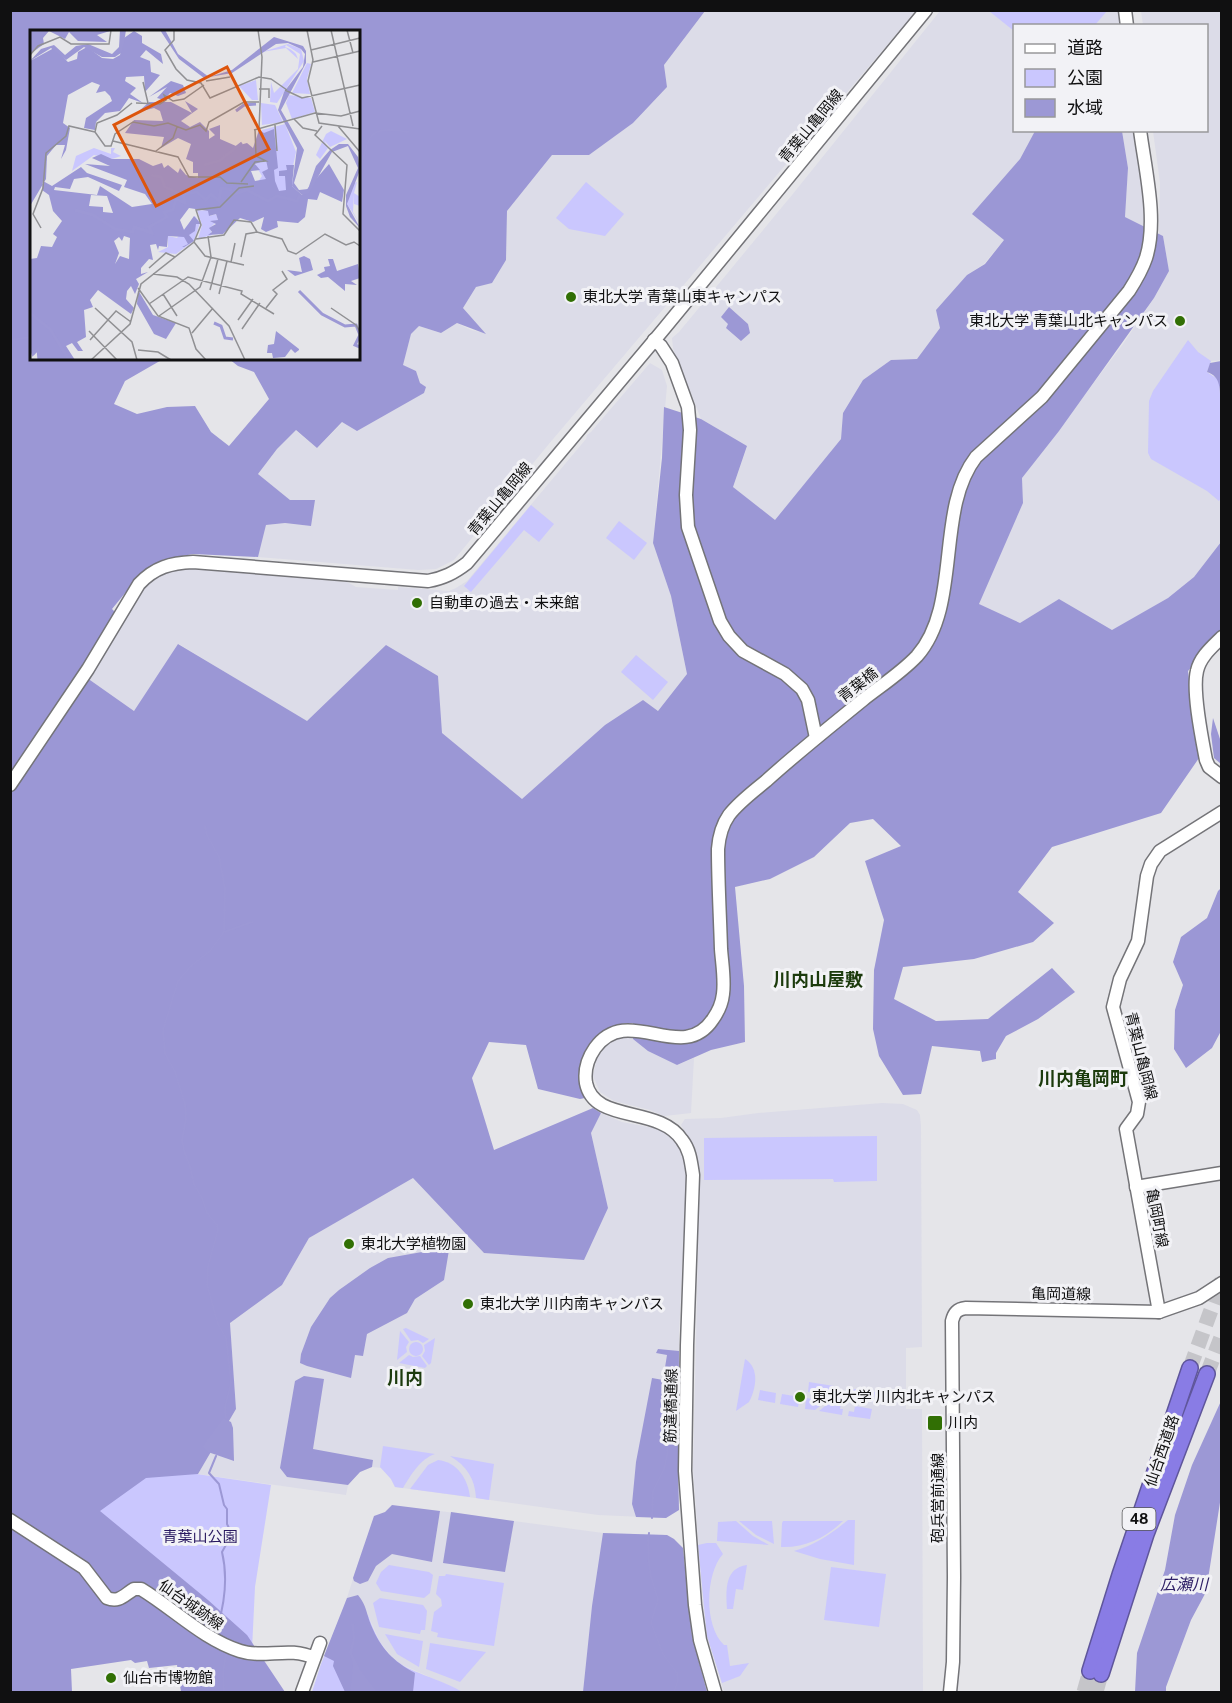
<svg xmlns="http://www.w3.org/2000/svg" width="1232" height="1703" viewBox="0 0 1232 1703" font-family="'Public Sans','Noto Sans JP',sans-serif">
	<rect width="100%" height="100%" fill="#e5e5e9"/>
	<g fill="#dcdce8">
		<polygon points="705,11 916,11 548,445 454,560 436,569 418,570 258,557 266,525 285,523 311,526 290,500 258,474 277,449 295,430 317,448 343,422 420,383 416,371 402,366 411,334 419,326 441,333 457,323 471,330 485,333 463,308 476,287 506,260 507,211 552,155 589,155 633,123 667,87 664,65"/>
		<polygon points="940,11 1120,11 1121,25 1014,26 1014,130 1035,131 1020,159 973,214 1004,240 984,264 967,275 941,328 917,359 891,360 843,413 841,439 775,521 733,487 747,447 701,419 687,383 680,372 673,348 672,338 679,332 792,195"/>
		<polygon points="1141,11 1221,11 1222,360 1211,361 1207,372 1220,393 1221,403 1220,442 1221,542 1194,577 1168,598 1112,631 1059,599 1020,623 978,604 1023,503 1022,478 1123,344 1154,298 1169,271 1163,236 1159,234 1160,183 1153,131 1206,130 1206,26 1143,25"/>
		<polygon points="1122,131 1135,131 1147,228 1125,217 1128,168"/>
		<polygon points="650,363 662,370 667,386 653,543 671,596 687,674 658,711 643,700 605,725 522,800 441,733 438,676 307,722 179,644 134,711 87,678 143,590 154,578 163,573 174,569 197,569 347,582 356,587 398,590 398,587 449,591 456,588 467,581 586,439 587,435 591,432"/>
		<polygon points="624,1036 633,1036 677,1065 694,1058 691,1113 664,1116 650,1110 614,1101 600,1092 593,1076 597,1058 607,1044"/>
		<polygon points="882,1103 903,1104 917,1110 920,1115 921,1126 922,1347 906,1348 906,1409 922,1409 923,1692 724,1692 707,1636 703,1605 693,1468 700,1171 692,1144 681,1125 685,1119 721,1118 758,1113"/>
		<polygon points="601,1113 622,1122 659,1129 668,1134 678,1146 684,1160 687,1174 679,1333 678,1467 679,1510 666,1518 598,1515 395,1487 391,1479 382,1468 372,1467 360,1472 352,1480 348,1485 346,1495 198,1474 236,1409 230,1323 282,1285 309,1238 413,1177 484,1253 608,1208 591,1133"/>
		<polygon points="440,1511 603,1533 667,1535 674,1539 683,1548 692,1636 707,1692 463,1692 396,1662 380,1642 368,1615 343,1610 364,1545 432,1562"/>
	</g>
	<g fill="#cac7fe">
		<polygon points="989,11 1107,10 1107,11 1095,25 1014,26 1014,31"/>
		<polygon points="586,182 624,214 605,236 569,229 556,218"/>
		<path d="M1188,340L1198,352L1211,361L1207,372L1219,380C1222,419 1222,456 1222,496L1219,501L1207,491L1151,459L1148,453L1149,401L1153,391Z"/>
		<polygon points="531,505 554,524 539,542 524,530 471,592 464,586"/>
		<polygon points="619,521 647,543 634,560 606,538"/>
		<polygon points="636,655 668,682 653,700 621,672"/>
		<polygon points="877,1136 877,1181 834,1182 833,1179 704,1180 704,1138"/>
		<polygon points="406,1328 429,1339 423,1343 418,1340 411,1341 403,1329"/>
		<polygon points="400,1331 409,1342 406,1347 407,1352 397,1360"/>
		<polygon points="435,1338 431,1363 429,1365 422,1356 425,1351 424,1345"/>
		<circle cx="416" cy="1349" r="7"/>
		<polygon points="409,1355 413,1357 420,1356 427,1366 425,1368 399,1363"/>
		<path d="M745,1359C760,1368 756,1389 749,1402L736,1411Z"/>
		<polygon points="809,1382 840,1387 831,1395 808,1392"/>
		<polygon points="854,1389 875,1392 873,1402 856,1400 857,1393 853,1392"/>
		<polygon points="760,1390 776,1393 775,1403 758,1400"/>
		<polygon points="782,1394 800,1397 798,1407 780,1404"/>
		<polygon points="806,1398 826,1401 815,1410 805,1409"/>
		<polygon points="830,1402 841,1404 840,1409 843,1409 842,1415 819,1411"/>
		<polygon points="855,1406 872,1409 870,1419 848,1416 849,1411 854,1412"/>
		<path d="M383,1446L435,1454C420,1459 411,1475 403,1488L395,1487L391,1479L380,1467Z"/>
		<path d="M450,1456L494,1464L489,1500L476,1498C475,1479 467,1466 450,1456Z"/>
		<path d="M438,1460C457,1462 468,1479 470,1497L410,1489L428,1465Z"/>
		<polygon points="156,1468 271,1485 255,1587 252,1649 52,1509"/>
		<path d="M848,1520H855L854,1565L820,1559L794,1551C815,1545 831,1534 848,1520Z"/>
		<polygon points="736,1521 753,1536 769,1545 717,1541 718,1522"/>
		<polygon points="739,1521 772,1521 774,1544 756,1535"/>
		<path d="M783,1521H843C825,1538 805,1548 781,1547L782,1523Z"/>
		<path d="M707,1543H716L723,1554C705,1574 704,1626 724,1645H727L730,1666L749,1663L740,1676L722,1683L707,1636L698,1545Z"/>
		<polygon points="389,1565 429,1572 433,1575 430,1593 424,1598 381,1591 376,1583 381,1572"/>
		<path d="M747,1565L743,1590L736,1589L733,1609H727C726,1591 724,1568 747,1565Z"/>
		<polygon points="831,1567 886,1574 879,1627 824,1620"/>
		<polygon points="446,1574 504,1583 494,1646 437,1637 438,1633 431,1631 434,1612 442,1606 441,1599 436,1594 439,1576 445,1576"/>
		<polygon points="380,1598 423,1605 427,1611 425,1630 421,1630 420,1634 379,1627 373,1603"/>
		<path d="M343,1610L368,1615C389,1676 415,1666 463,1692H312L321,1664Z"/>
		<polygon points="385,1634 423,1641 419,1667 397,1654"/>
		<polygon points="430,1643 486,1652 460,1682 426,1669"/>
	</g>
	<g fill="#9b97d5" fill-rule="evenodd">
		<path d="M11,11H705L664,65L667,87L633,123L589,155H552L507,211L506,260L492,283L476,287L463,308L486,334L457,323L441,333L419,326L411,334L403,365L416,371L420,383L426,387L424,393L357,431L342,422L317,448L296,430L277,449L258,474L290,500H315L311,526L285,523L266,525L258,557L193,554L162,560L144,570L112,609L115,612L114,616L80,673L134,711L178,644L307,721L386,645L438,676L442,733L522,799L605,725L643,700L658,711L687,674L671,596L653,543L662,458L664,407L701,419L747,446L733,487L775,520L841,439L843,413L863,380L891,360L917,359L940,328L936,310L967,275L985,264L1004,240L972,214L1020,159L1035,131H1122L1128,168L1125,217L1163,236L1169,271L1154,298L1059,431L1022,478L1023,503L979,604L1020,623L1059,599L1112,630L1168,598L1194,577L1221,542V633L1188,671L1199,758L1161,813L1052,847L1018,892L1054,923L1033,942L974,959L903,967L894,999L936,1021L988,1019L1052,968L1075,992L1038,1019L1006,1036L996,1053V1059L982,1062L980,1051L932,1046L921,1094L903,1095L879,1056L873,1029L874,970L884,920L865,861L901,846L873,819L850,823L814,857L770,879L735,887L744,986L745,1042L711,1050L677,1065L648,1051L633,1039V1023C592,1023 569,1061 585,1098L580,1099L538,1089L526,1045L489,1042L472,1078L494,1150L593,1108L601,1113L591,1133L608,1208L584,1260L484,1253L413,1178L309,1238L282,1285L230,1323L236,1409L198,1474L146,1478L100,1511L208,1600L247,1635L285,1692H181L177,1665L149,1668L147,1661L135,1663L131,1660L71,1669L72,1692H11ZM32,32H358V358L229,359L238,366L254,372L269,399L229,446L211,432L195,406L167,407L137,414L114,404L125,381L165,358H32Z"/>
		<path d="M1221,361H1222L1221,403C1219,390 1222,377 1207,372L1210,363Z"/>
		<polygon points="1213,718 1221,742 1221,764 1214,758 1211,734"/>
		<polygon points="1221,888 1221,1031 1212,1048 1186,1068 1174,1049 1175,1010 1183,985 1173,962 1181,937 1207,918 1218,891"/>
		<polygon points="439,1249 449,1250 444,1280 415,1299 407,1313 367,1334 363,1356 355,1355 351,1378 307,1366 300,1363 301,1354 311,1327 330,1298 339,1290 370,1268 388,1258"/>
		<polygon points="658,1349 679,1351 678,1467 679,1510 666,1518 636,1517 632,1504 636,1462 652,1378 663,1380 667,1355 656,1353"/>
		<polygon points="304,1376 324,1379 313,1449 373,1460 372,1467 360,1472 348,1485 287,1477 280,1468 295,1381"/>
		<polygon points="392,1505 440,1511 432,1562 392,1554 376,1566 368,1581 360,1584 354,1581 353,1578 374,1516 385,1512"/>
		<polygon points="451,1512 514,1521 505,1572 443,1563"/>
		<polygon points="603,1533 667,1535 674,1539 683,1548 692,1636 707,1692 583,1692 592,1606"/>
		<path d="M358,1595C367,1606 366,1613 371,1625C381,1649 393,1661 415,1673L413,1692H345L333,1666L334,1661L324,1656L347,1598Z"/>
	</g>
	<g fill="#9c98d5">
		<polygon points="729,307 748,324 750,333 741,341 726,328 728,324 721,317"/>
		<polygon points="1221,1401 1221,1496 1206,1592 1191,1620 1166,1687 1166,1692 1135,1692 1137,1653 1165,1570 1175,1515 1192,1465"/>
		<polygon points="223,1418 231,1422 233,1428 234,1461 208,1452 202,1447"/>
		<polygon points="351,1624 354,1624 355,1641 352,1654 359,1668 375,1689 375,1692 350,1692 353,1664 349,1652 353,1638"/>
	</g>
	<g fill="none" stroke-linecap="round" stroke-linejoin="round">
		<g stroke="#9c98d5" stroke-width="2">
			<path d="M358,176C371,140 361,124 408,132"/>
			<polyline points="10,340 32,337"/>
			<polyline points="205,826 207,835 219,857 225,889 224,932 210,951 191,966 178,981 163,1030 165,1053 175,1072 185,1104 186,1119 182,1141 185,1154 190,1166 194,1184 202,1198 207,1213 217,1225 218,1230 208,1266 207,1285 218,1324 226,1338 227,1346 231,1383 225,1407 226,1418"/>
			<polyline points="224,932 252,922"/>
			<path d="M216,1456L209,1473L219,1484L224,1505L227,1509V1524L229,1528L227,1543L222,1552C228,1577 225,1601 218,1625"/>
			<polyline points="652,1518 653,1491 664,1469 667,1456 672,1372"/>
			<polyline points="649,1533 648,1541 649,1563 651,1577 658,1599 651,1623 663,1654 677,1673 678,1680 674,1692"/>
			<polyline points="224,1692 223,1672 226,1654"/>
		</g>
		<g stroke="#c5c5c9" stroke-width="15" stroke-dasharray="15 8" stroke-linecap="butt">
			<polyline points="1190,1368 1222,1280"/>
			<polyline points="1207,1374 1222,1335"/>
			<polyline points="1084,1692 1090,1671"/>
			<polyline points="1096,1692 1101,1674"/>
		</g>
		<defs>
			<g id="secondary">
				<polyline points="1125,10 1127,26"/>
				<polyline points="654,340 661,346 672,363 688,407 690,430 686,495 688,527 720,621 729,636 743,651 785,674 802,689 808,700 816,738"/>
				<path d="M1222,637C1212,647 1200,657 1197,671C1192,691 1202,739 1206,760L1209,767L1222,777"/>
				<path d="M10,785L88,669L139,584C155,567 171,563 193,562L428,581C444,578 454,573 467,563L663,330L926,10"/>
				<polyline points="1136,1187 1222,1173"/>
				<polyline points="1159,1312 1126,1129 1137,1114 1139,1102 1113,1007 1120,979 1138,941 1147,876 1151,864 1160,851 1222,812"/>
				<path d="M10,1520L84,1568L107,1598C119,1603 124,1595 134,1589H141C174,1609 203,1639 240,1651C265,1659 289,1646 314,1658"/>
				<polyline points="302,1692 320,1643"/>
				<path d="M715,1692L700,1640L695,1605L685,1471L687,1345L693,1175C691,1162 690,1150 682,1140C659,1105 594,1124 586,1083C584,1070 588,1058 595,1048C628,1002 682,1066 713,1019C718,1012 722,1003 723,994C725,980 722,963 721,949C720,915 718,882 718,849C719,836 722,825 729,815C739,802 754,791 766,781C798,752 831,726 864,699C882,685 902,672 917,656C962,605 935,510 976,457L1042,397L1129,291C1136,280 1142,270 1146,258C1158,220 1145,169 1140,130"/>
				<path d="M950,1692L953,1662L954,1577L952,1321C954,1313 957,1309 966,1308L1159,1312L1199,1298L1222,1283"/>
			</g>
			<g id="highway">
				<polyline points="1090,1671 1120,1575 1190,1368"/>
				<polyline points="1101,1674 1146,1534 1207,1374"/>
			</g>
		</defs>
		<use href="#secondary" stroke="#747478" stroke-width="15"/>
		<use href="#highway" stroke="#5f569b" stroke-width="18"/>
		<use href="#secondary" stroke="#fff" stroke-width="12"/>
		<use href="#highway" stroke="#897ce5" stroke-width="15"/>
	</g>
	<g fill="#316f04" stroke="#f2f2f6" stroke-width="2">
		<circle cx="571" cy="297" r="6"/>
		<circle cx="1180" cy="321" r="6"/>
		<circle cx="417" cy="603" r="6"/>
		<circle cx="349" cy="1244" r="6"/>
		<circle cx="468" cy="1304" r="6"/>
		<circle cx="800" cy="1397" r="6"/>
		<rect x="927" y="1415" width="16" height="16" rx="3"/>
		<circle cx="111" cy="1678" r="6"/>
	</g>
	<g text-anchor="middle" stroke-width="6" stroke-linejoin="round" paint-order="stroke">
		<rect fill="#f2f2f6" stroke="#545456" stroke-width="1.5" x="1122.5" y="1508" width="33" height="22" rx="4.5"/>
		<g font-size="14" font-weight="bold" fill="#101011">
			<text x="1139" y="1524">48</text>
		</g>
		<g font-size="15" fill="#101011" stroke="#f2f2f6">
			<text transform="translate(811 126) rotate(-50)" y="5">青葉山亀岡線</text>
			<text transform="translate(500 499) rotate(-50)" y="5">青葉山亀岡線</text>
			<text transform="translate(858 685) rotate(-38)" y="5">青葉橋</text>
			<text transform="translate(1141 1056) rotate(76)" y="5">青葉山亀岡線</text>
			<text transform="translate(1157 1218) rotate(79)" y="5">亀岡町線</text>
			<text transform="translate(1061 1294) rotate(1)" y="5">亀岡道線</text>
			<text transform="translate(671 1406) rotate(-89)" y="5">筋違橋通線</text>
			<text transform="translate(1162 1451) rotate(-71)" y="5">仙台西道路</text>
			<text transform="translate(938 1498) rotate(-90)" y="5">砲兵営前通線</text>
			<text transform="translate(191 1605) rotate(35)" y="5">仙台城跡線</text>
		</g>
		<g font-size="15" fill="#101011" stroke="#f2f2f6" text-anchor="start">
			<text x="583" y="302">東北大学 青葉山東キャンパス</text>
			<text x="1168" y="326" text-anchor="end">東北大学 青葉山北キャンパス</text>
			<text x="429" y="608">自動車の過去・未来館</text>
			<text x="361" y="1249">東北大学植物園</text>
			<text x="480" y="1309">東北大学 川内南キャンパス</text>
			<text x="812" y="1402">東北大学 川内北キャンパス</text>
			<text x="948" y="1428">川内</text>
			<text x="123" y="1683">仙台市博物館</text>
		</g>
		<g font-size="15" fill="#291960" stroke="#f2f2f6">
			<text x="200" y="1542">青葉山公園</text>
		</g>
		<g font-size="16" font-style="italic" fill="#2f2067" stroke="#f2f2f6">
			<text x="1184" y="1590">広瀬川</text>
		</g>
		<g font-size="18" font-weight="bold" fill="#1c3b0d" stroke="#f2f2f6">
			<text x="818" y="986">川内山屋敷</text>
			<text x="1083" y="1085">川内亀岡町</text>
			<text x="405" y="1384">川内</text>
		</g>
	</g>
	<g transform="translate(30 30)">
		<rect width="330" height="330" fill="#e5e5e9"/>
		<path d="M258,14L271,19L274,31L247,73L240,72L241,52L244,63L268,39L270,24L256,15L255,17L260,19L264,22L266,24L268,29L256,18L232,22ZM277,33L281,34L277,49L280,64L262,63ZM226,50L228,70H222L209,56ZM259,65L281,68L285,82L262,89L256,73ZM231,73L245,75L253,92L232,95ZM255,94L266,122L261,145L268,169L224,158L232,146L226,136L232,100ZM301,101L317,109L300,117L294,110L298,118L290,129L286,125L296,104ZM64,118L81,124V118H85L83,122L91,126L82,129L64,125L42,141L46,126ZM327,152L324,163L330,167V176L324,174V164L323,182L330,194L317,174L322,154ZM167,180L179,181L180,186L186,184L188,190L180,198L182,205L168,209L172,195ZM165,186L170,193L164,211L146,224L128,222L138,217V206L147,208Z" fill="#cac7fe"/>
		<path d="M0,0L80,1L67,5L77,12L48,11L39,2L35,9L19,1L13,8L14,14L0,24ZM104,1L112,6V13L131,24L133,34L116,20L110,27L120,31L121,42L130,45L115,62L114,46L96,47L95,51L106,58L100,64L113,73L99,68L90,81L75,83L66,92L65,100L54,98L56,88L82,71L80,66L75,61L66,63L70,55L62,52L38,65L33,93L40,98L36,120L31,129L35,115H26L17,126L16,149L0,176V31L24,18L38,32L47,29L48,22L57,17L72,28L83,29L90,25L94,8ZM141,51L153,55L156,63L148,66L140,63L134,70L127,68L137,57L119,67ZM155,71L168,79L151,91L160,97L170,92L179,101V109L185,105L179,99L190,95V109L206,116L217,113L223,118L229,100L234,103L244,99L248,138L244,140L245,151L249,161L256,160L255,146H249V141L257,140L256,135H264L262,156L272,165L299,134L314,160L312,172L290,162L287,170L278,169L275,187L268,193L247,191L248,197L236,202L231,199L234,187L223,192L210,188L193,204L178,205L182,202L179,198L186,194L180,191L188,190L186,184L179,186L178,181L159,178L150,190L154,200L164,186L171,194H166L165,201L159,205L164,211L154,217H152L158,214L154,207L138,206L137,217L129,216L128,220L126,214L120,215L123,230L119,229L111,238V244L118,242L106,249L109,254L105,264L101,256L97,261L96,269L104,278L101,284L68,260L60,270L63,277L54,280L56,307L47,312L53,321H48L42,313L36,316L45,330H8V319L4,325L0,317V229L7,228L11,216L22,217L27,207L23,204L32,191L23,181L19,165L12,160L13,151L22,156L51,137L57,143L92,155L89,161L58,147L44,149L40,159L25,157L24,160L67,165L70,156L102,177L122,174L115,164L94,157L97,150L55,134L80,136L62,128L71,124L82,129H109L123,136L132,133L134,138L138,135L148,143L150,138L156,145L168,148V143H163V132L156,129L161,114L148,108L131,118L134,107L95,103L104,90L133,91L130,81L124,78L108,82L119,72H141L162,83ZM236,130L238,139L232,142L236,149L225,151L221,141L230,140L225,134ZM61,165L77,166L83,183L73,182V177L59,176ZM94,206L100,208L99,229L90,226L85,234L89,223L84,211L89,207L92,211ZM274,226L280,229L283,240L265,246L257,240L272,242L269,228ZM298,229H303L307,241L328,234L330,248L321,251L327,255L315,254V261L298,247L291,248L287,245L295,241L294,237L300,236ZM108,260L123,285L146,293L136,309L124,304L107,274ZM246,301L269,319V320L265,323L261,319L255,327L243,328L242,323H237L238,315L244,314Z" fill="#9b97d5" fill-rule="evenodd"/>
		<path d="M90,0H96L94,13L91,23L85,27H72L54,17L36,30L21,18L0,31L11,19L24,15L35,25L46,16L58,14L82,24L89,17ZM130,0H135L148,24L179,47L202,40L244,7L273,16L276,21V33L251,80L274,120L264,153L269,160L278,159L286,136L300,120L309,114H318L328,127L330,140L317,174L330,198L320,187L316,176V165L328,138L318,116L302,122L279,163L272,165L262,156L267,118L248,80L254,62L273,37L275,24L271,19L258,13L246,14L202,43L174,48L149,29Z" fill="#9c98d5"/>
		<path fill="none" stroke="#9c98d5" stroke-width="3" d="M206,81L214,75L226,74M174,135L189,131L212,113M121,145L131,147L135,157L153,165M154,164L167,162L176,170L181,164L189,171L191,158L202,160M205,164L217,160L238,171L247,166L267,171L270,165M45,180L63,185L85,199L103,202L104,197L122,203L119,197L137,187L134,182L143,180L146,169L155,173L153,164M269,261L292,284L315,296L326,295L330,305L325,315L330,317M0,283L20,299L39,330M184,293L191,296L195,308L203,309M0,315L3,324L8,319L9,330"/>
		<path fill="none" stroke="#909093" stroke-width="1.5" d="M144,0V10L135,20L146,39L157,50L171,53L180,68L229,47L241,49L257,60M228,0L232,27L229,99M277,0L283,30L278,51L289,93L330,99M301,0L323,96M317,0L323,23M281,20L330,8M0,25L8,16L30,7L41,14H79L81,0M283,32L330,21M176,51L200,47M113,52L118,73M229,59H239V68M255,60L272,68L330,55M102,73L87,85L67,93L65,102L75,116H81L85,104L103,92L124,96L138,93L156,100L170,95L176,101L179,92L214,72H229M106,73L130,74L136,70L134,65L143,71L154,69L174,55M264,89L273,98L287,101M245,95L247,121M292,96L285,105L317,135L313,184L330,201M308,96L330,122M224,100L285,83L311,86L330,81M83,111L148,127L159,147H190L197,153L218,154M126,121L143,108L147,97M211,152L225,132L236,131L226,126L225,99M11,198L3,184L13,158L16,123L36,106L39,96L65,102M166,209L194,205L204,190L221,192L227,202M164,212L175,226L214,235M211,227L216,204L227,202L252,209L258,221L266,224L295,204L316,215L324,212L330,216M201,232L205,213M119,238L136,223L145,227M123,244L147,247L159,254L199,296L215,330M108,258L128,286L159,298L166,319L176,330M180,260L188,229M133,264L147,286M189,264L197,231M119,274L158,247L212,261L211,264L244,284M65,278L102,312L107,330M236,278L247,264L243,260L257,249L252,241M301,278L326,295L330,302M129,286L170,257L181,227L178,206M208,290L223,269M212,299L230,273M59,301L87,330M162,303L183,278M60,310L86,281L101,292M108,320L128,322L141,330M61,330L100,294L111,254L164,212L171,195L166,180L190,177L209,158L224,156"/>
		<path fill="#dd550c" fill-opacity="0.15" stroke="#dd550c" stroke-width="3" d="M197,37L239,119L126,176L84,95Z"/>
		<rect width="330" height="330" fill="none" stroke="#101011" stroke-width="3"/>
	</g>
	<rect width="1232" height="1703" fill="none" stroke="#101011" stroke-width="24"/>
	<rect x="1013" y="24" width="195" height="108" fill="#f2f2f6" stroke="#98989a" stroke-width="1.5"/>
	<rect x="1025" y="44" width="30" height="9" fill="#ffffff" stroke="#98989a" stroke-width="1.5"/>
	<text x="1067" y="54" font-size="18" fill="#101011">道路</text>
	<rect x="1025" y="69" width="30" height="18" fill="#cac7fe" stroke="#98989a" stroke-width="1.5"/>
	<text x="1067" y="84" font-size="18" fill="#101011">公園</text>
	<rect x="1025" y="99" width="30" height="18" fill="#9c98d5" stroke="#98989a" stroke-width="1.5"/>
	<text x="1067" y="114" font-size="18" fill="#101011">水域</text>
</svg>
